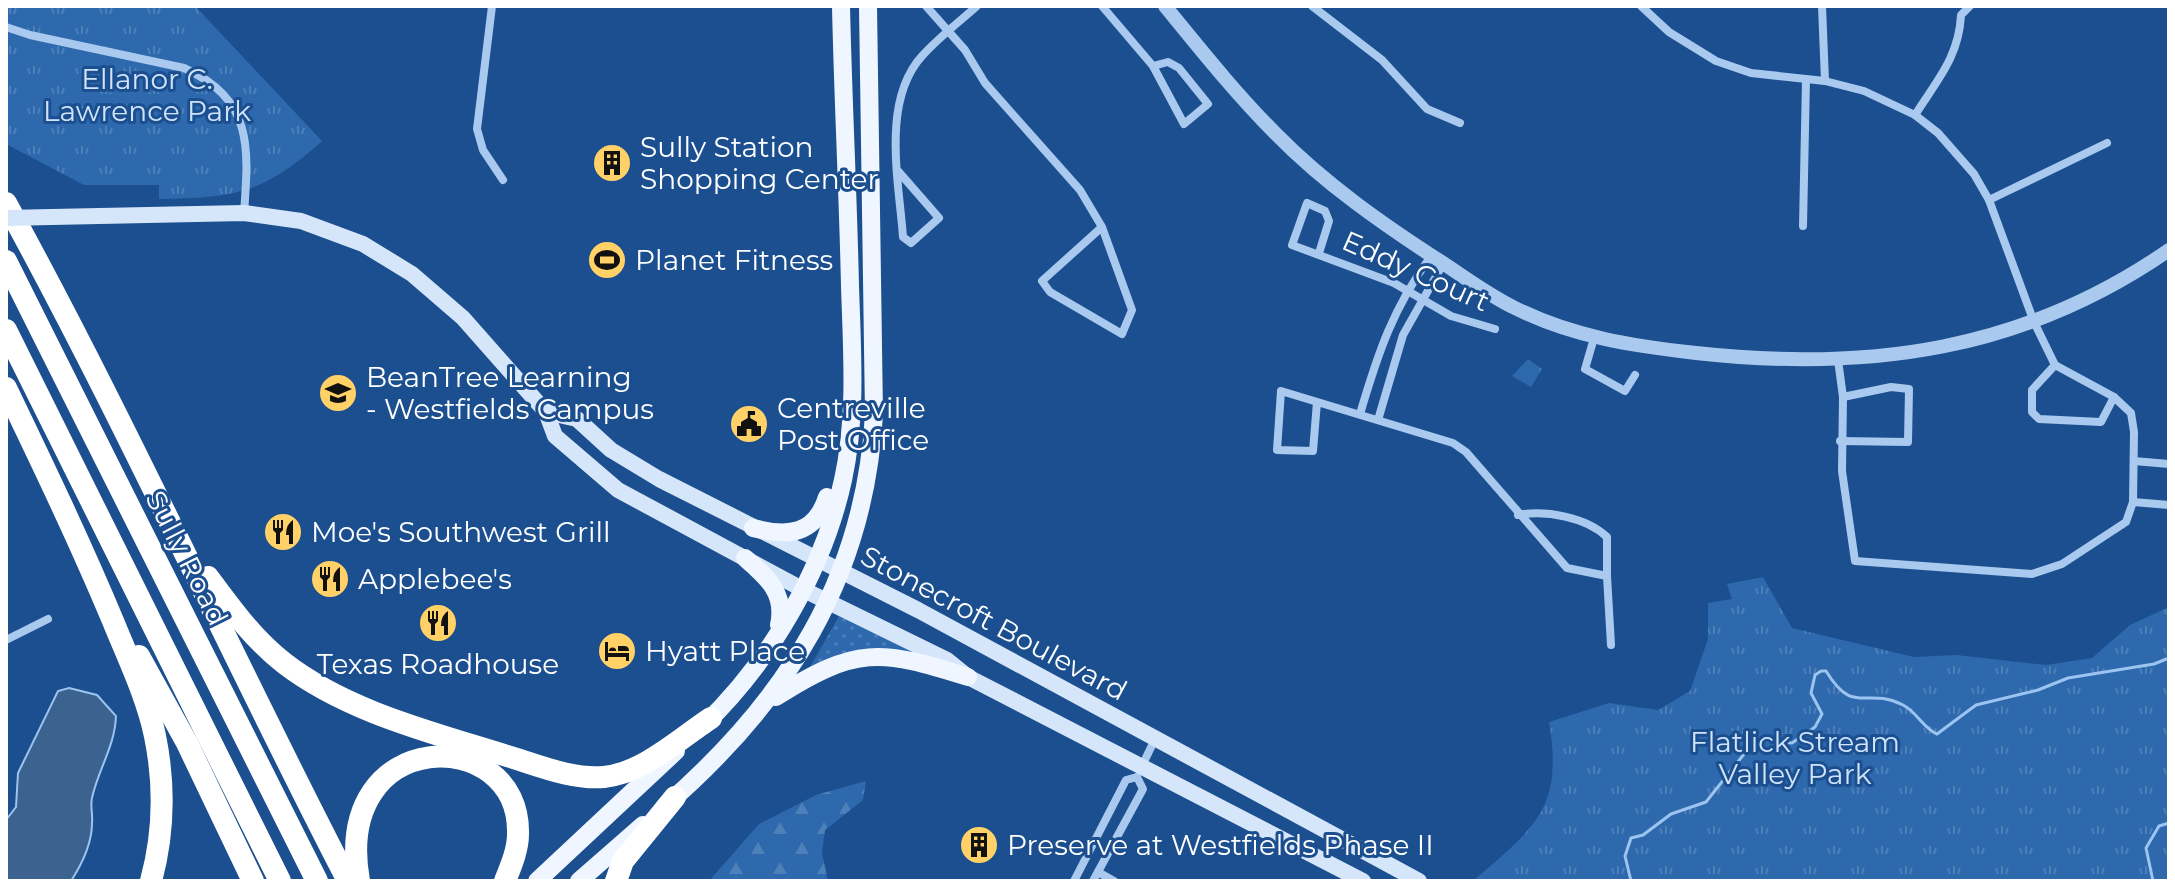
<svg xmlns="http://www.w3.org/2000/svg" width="2175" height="887" viewBox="0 0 2175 887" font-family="Montserrat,sans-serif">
	<defs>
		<pattern id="grass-dots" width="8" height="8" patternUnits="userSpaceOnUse" patternTransform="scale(2)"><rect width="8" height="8" fill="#2e69ad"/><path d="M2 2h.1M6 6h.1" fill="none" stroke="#4d80b9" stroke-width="1.8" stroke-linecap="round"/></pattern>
		<pattern id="forest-firs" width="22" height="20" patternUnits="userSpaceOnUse" patternTransform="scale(2)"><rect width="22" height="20" fill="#2e69ad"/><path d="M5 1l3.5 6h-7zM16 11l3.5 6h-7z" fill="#4d80b9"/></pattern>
		<pattern id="park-tufts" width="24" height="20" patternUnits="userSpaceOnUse" patternTransform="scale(2)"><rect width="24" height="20" fill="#2e69ad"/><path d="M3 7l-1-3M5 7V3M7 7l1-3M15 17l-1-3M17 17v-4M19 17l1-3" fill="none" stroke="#4d80b9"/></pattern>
	</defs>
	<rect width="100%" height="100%" fill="#1b4f8f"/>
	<path fill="url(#grass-dots)" d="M839,616L912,651C875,647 843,650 810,667Z"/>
	<polygon fill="url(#forest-firs)" points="866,781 863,800 825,830 822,853 828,881 709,881 759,824 816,795"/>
	<g fill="url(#park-tufts)">
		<path d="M6,6H195L322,141C264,193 236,198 159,199V185H84L6,144Z"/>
		<polygon points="1528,359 1542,369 1531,387 1512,376"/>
		<path d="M1763,577L1792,628L1914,657L1956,655L2046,665L2092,658L2130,625L2169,607V881H1473C1534,828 1564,809 1549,722L1609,703L1658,710L1690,691L1708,639V603L1732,599L1727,584Z"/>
	</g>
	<path fill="#3c6290" stroke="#9cc4f0" stroke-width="2" d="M69,688L97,695L116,716C115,746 98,770 92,798C90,806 93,815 92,823C92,844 82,864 71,881H6V820L16,807L18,773L58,691Z"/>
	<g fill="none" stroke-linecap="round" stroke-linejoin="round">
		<g stroke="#9cc4f0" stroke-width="3">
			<path d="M1631,881L1625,856L1631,838L1643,835L1671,814L1706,802L1752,744L1761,740L1792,743L1815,727L1822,714L1811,693L1815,675L1821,671H1826C1854,717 1865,686 1903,705C1917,712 1923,728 1937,734L1976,705L2038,690L2068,678L2154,664L2169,658"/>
			<polyline points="2153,881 2146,848 2159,826 2169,823"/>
		</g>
		<g stroke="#a9c9ee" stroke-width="8">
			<polyline points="492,6 477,129 483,150 503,180"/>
			<polyline points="926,6 965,50 985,83 1080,190 1102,227 1132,310 1122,334 1050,292 1042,281 1102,227"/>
			<polyline points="1102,6 1153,66 1184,124 1208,104 1179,68 1168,62 1153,66"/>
			<polyline points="1312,6 1382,60 1427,109 1460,123"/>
			<polyline points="1641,6 1669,32 1716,61 1751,73 1825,81 1864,91 1915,115 1938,133 1974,174 1989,200 2034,322 2055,365 2114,397 2131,413 2134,432 2133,502 2126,522 2062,564 2032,574 1855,561 1842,471 1843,397 1838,360"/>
			<polyline points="1822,6 1825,81"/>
			<path d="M6,27L30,35L184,68C253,99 249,147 244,213"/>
			<path d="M1915,115C1937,80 1959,57 1961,15L1970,6"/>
			<path d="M898,171L939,218L911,243L903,237C899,182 881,101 922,56C938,38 959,22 977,6"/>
			<polyline points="1989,200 2107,143"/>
			<polyline points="1803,226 1806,80"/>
			<polyline points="1319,253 1329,221 1325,211 1307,203 1292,245 1394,283 1451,316 1495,329"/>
			<polyline points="1594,338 1585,369 1625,391 1635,375"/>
			<polyline points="2055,365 2032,390 2032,412 2039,419 2101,422 2114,397"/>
			<polyline points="1317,402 1313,451 1277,450 1281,391 1453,443 1466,452 1567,568 1607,576 1611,645"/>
			<path d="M1360,414C1378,353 1393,308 1431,256"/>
			<polyline points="1378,420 1403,335 1443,264"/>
			<polyline points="1840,441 1908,442 1909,389 1891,387 1843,397"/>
			<polyline points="2134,461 2169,464"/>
			<polyline points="2133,502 2169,505"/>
			<path d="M1518,515C1546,510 1586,517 1607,537V576"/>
			<polyline points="6,640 48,619"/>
			<polyline points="1142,766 1155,739"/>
			<polyline points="1098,872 1114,881"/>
			<polyline points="1074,881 1126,780 1137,777"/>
			<polyline points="1093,881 1143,789 1137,777"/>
		</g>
		<path stroke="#a9c9ee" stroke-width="14" d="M1165,6C1201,50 1236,94 1276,134C1325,184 1384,225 1443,263C1467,279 1490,296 1515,308C1573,337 1633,346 1696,353C1869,372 2023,351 2169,250"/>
		<g stroke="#d6e6fa" stroke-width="16">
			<polyline points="51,217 244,213 301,221 363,244 412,274 463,318 546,412 555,436 618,490 802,589 947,660 968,677 1363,881"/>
			<polyline points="546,412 577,419 611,450 659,479 918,610 1419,881"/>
		</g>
		<g stroke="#f0f6ff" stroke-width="18">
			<path d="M753,528C788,537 815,535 827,497"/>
			<path d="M745,558C767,577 786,593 779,625"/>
			<path d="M776,697C856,646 880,649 968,677"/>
			<path d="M703,726C770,662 823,571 843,480C857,416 852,351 850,286C848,193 843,99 841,6"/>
			<path d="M665,806C787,700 865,578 874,414L868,6"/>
			<polyline points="537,881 676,751"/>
			<polyline points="579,881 643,825"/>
		</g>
		<g stroke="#fff" stroke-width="22">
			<path d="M6,203C128,425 231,656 348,881"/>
			<polyline points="6,261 317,881"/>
			<polyline points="6,330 280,881"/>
			<path d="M6,388C43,465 80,542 113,621C128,658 147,697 155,736C165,785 164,833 151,881"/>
			<path d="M208,577C231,608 253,639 284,663C346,711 430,732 504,755C535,764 571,780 604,777C643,773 679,739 711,718"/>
			<polyline points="139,656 187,743 253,881"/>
			<path d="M359,881C331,724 521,724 518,834C518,850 511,866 505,881"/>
			<polyline points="616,881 623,861 675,797"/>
		</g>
		<polyline stroke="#d6e6fa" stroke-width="16" points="6,218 51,217"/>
	</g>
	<defs>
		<symbol id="building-disc" viewBox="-11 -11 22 22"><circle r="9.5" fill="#ffd166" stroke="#1b4f8f"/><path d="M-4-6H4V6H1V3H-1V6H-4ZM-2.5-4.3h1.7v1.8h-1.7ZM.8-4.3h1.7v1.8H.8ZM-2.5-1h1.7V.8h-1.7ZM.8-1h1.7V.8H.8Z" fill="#111"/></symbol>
		<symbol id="stadium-disc" viewBox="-11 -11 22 22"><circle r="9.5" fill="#ffd166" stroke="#1b4f8f"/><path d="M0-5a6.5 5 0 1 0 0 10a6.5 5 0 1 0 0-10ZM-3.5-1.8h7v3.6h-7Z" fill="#111"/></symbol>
		<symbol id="school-disc" viewBox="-11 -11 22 22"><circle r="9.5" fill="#ffd166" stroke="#1b4f8f"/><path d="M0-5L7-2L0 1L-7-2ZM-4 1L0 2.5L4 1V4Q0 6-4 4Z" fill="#111"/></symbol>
		<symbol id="civic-disc" viewBox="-11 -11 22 22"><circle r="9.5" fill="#ffd166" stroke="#1b4f8f"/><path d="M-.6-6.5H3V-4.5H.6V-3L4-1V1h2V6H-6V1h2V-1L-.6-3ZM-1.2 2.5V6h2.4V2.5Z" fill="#111"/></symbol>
		<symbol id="restaurant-disc" viewBox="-11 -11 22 22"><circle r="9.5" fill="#ffd166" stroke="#1b4f8f"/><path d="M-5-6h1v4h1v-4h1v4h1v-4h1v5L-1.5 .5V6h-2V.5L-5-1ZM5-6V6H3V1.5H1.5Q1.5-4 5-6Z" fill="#111"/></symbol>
		<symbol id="hotel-disc" viewBox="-11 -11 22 22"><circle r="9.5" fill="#ffd166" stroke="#1b4f8f"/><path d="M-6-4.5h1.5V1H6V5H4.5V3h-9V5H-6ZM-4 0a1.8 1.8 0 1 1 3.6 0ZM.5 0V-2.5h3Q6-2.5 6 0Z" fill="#111"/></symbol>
	</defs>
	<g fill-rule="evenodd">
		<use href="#building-disc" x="590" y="141" width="44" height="44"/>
		<use href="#stadium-disc" x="585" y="238" width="44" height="44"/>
		<use href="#school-disc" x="316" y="371" width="44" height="44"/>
		<use href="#civic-disc" x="727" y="402" width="44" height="44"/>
		<use href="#restaurant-disc" x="261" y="510" width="44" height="44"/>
		<use href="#restaurant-disc" x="308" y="557" width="44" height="44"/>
		<use href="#restaurant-disc" x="416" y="601" width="44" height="44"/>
		<use href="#hotel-disc" x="595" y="629" width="44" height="44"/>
		<use href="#building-disc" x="957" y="823" width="44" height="44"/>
	</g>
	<g text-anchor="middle" stroke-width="6" stroke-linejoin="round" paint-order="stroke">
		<g font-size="28" fill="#cfe3fa" stroke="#1b4f8f">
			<text x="147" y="89">Ellanor C.<tspan x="147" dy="32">Lawrence Park</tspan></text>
			<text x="1795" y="752">Flatlick Stream<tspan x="1795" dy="32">Valley Park</tspan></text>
		</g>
		<g font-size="28" fill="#fff" stroke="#1b4f8f" text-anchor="start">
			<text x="640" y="157">Sully Station<tspan x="640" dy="32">Shopping Center</tspan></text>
			<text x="635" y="270">Planet Fitness</text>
			<text x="366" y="387">BeanTree Learning<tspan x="366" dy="32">- Westfields Campus</tspan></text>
			<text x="777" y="418">Centreville<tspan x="777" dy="32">Post Office</tspan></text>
			<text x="311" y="542">Moe's Southwest Grill</text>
			<text x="358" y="589">Applebee's</text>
			<text x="645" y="661">Hyatt Place</text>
			<text x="438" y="674" text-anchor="middle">Texas Roadhouse</text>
			<text x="1007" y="855">Preserve at Westfields Phase II</text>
		</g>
		<g font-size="28" fill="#fff" stroke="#1b4f8f">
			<text transform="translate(1416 271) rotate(24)" y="10">Eddy Court</text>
			<text transform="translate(187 558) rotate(63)" y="10">Sully Road</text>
			<text transform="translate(994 623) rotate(28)" y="10">Stonecroft Boulevard</text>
		</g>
	</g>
	<rect width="2175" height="887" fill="none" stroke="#ffffff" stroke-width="16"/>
</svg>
